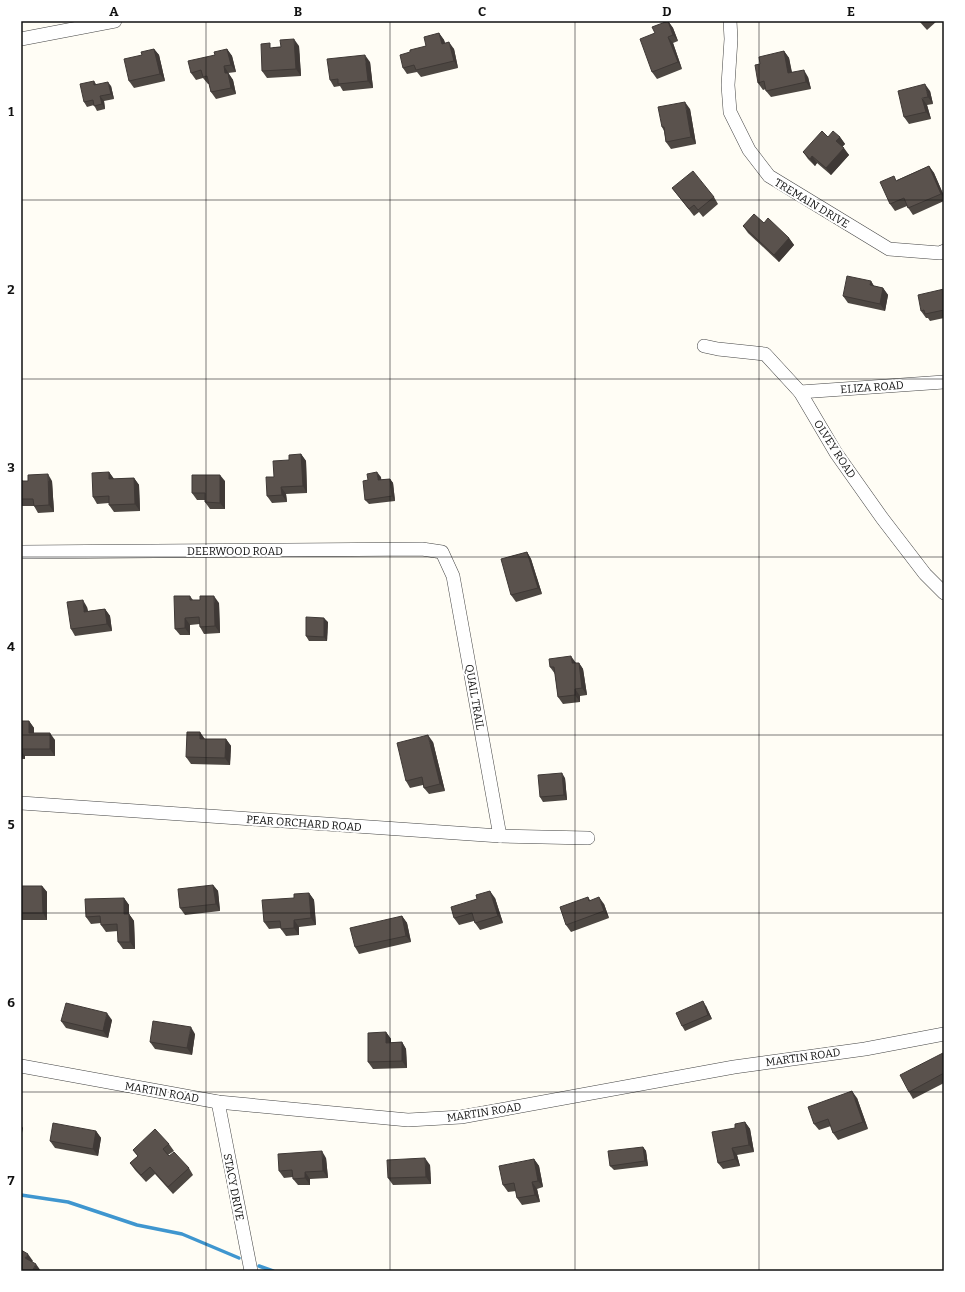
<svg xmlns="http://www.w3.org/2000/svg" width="965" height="1292" viewBox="0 0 965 1292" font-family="Bitter,serif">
	<rect width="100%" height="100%" fill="#fffdf5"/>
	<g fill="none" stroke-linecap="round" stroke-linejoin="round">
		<g stroke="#3f96cf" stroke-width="3.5">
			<polyline points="21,1195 68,1202 137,1225 182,1234 239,1258"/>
			<polyline points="259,1266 273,1271"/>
		</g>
		<defs>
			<g id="minor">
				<polyline points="730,21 731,39 728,85 730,112 749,150 769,176 889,249 940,253 944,251"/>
				<polyline points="21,39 115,21"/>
				<polyline points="704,346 718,349 765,354 800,392 836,453 882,518 925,574 944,593"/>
				<polyline points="800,392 944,382"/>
				<polyline points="21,552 422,549 442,552 453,576 500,836"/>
				<polyline points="21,803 500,836 588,838"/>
				<polyline points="21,1066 218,1102 408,1120 461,1117 734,1067 865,1049 944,1034"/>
				<polyline points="218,1102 251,1271"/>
			</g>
		</defs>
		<use href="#minor" stroke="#444" stroke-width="14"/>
		<use href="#minor" stroke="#fff" stroke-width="13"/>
	</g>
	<g fill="#4d4742">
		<polygon points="668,21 673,28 678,41 673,43 682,69 657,79 652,72 655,33"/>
		<polygon points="919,21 937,21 927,30"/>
		<polygon points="439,33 444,40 445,43 454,49 458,68 421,77 417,72 407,74 403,68"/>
		<polygon points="299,46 301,76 267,78 262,71 273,47"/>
		<polygon points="154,49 159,55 165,81 134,88 129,81 142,55"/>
		<polygon points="227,49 232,56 236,72 228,73 233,80 236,94 216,99 211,92 209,84 208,84 203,78 196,80 191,73 215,55"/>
		<polygon points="784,51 789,58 792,72 808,77 811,89 771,97 766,91 766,89 763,90 758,83 760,64"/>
		<polygon points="370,62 373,88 343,91 340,86 334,87 330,80"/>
		<polygon points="94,81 96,84 111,86 114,99 104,101 105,109 97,111 94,105 87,107 84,102"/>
		<polygon points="930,91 933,104 927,105 931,119 909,124 904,117"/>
		<polygon points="690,109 696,144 671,149 666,142 664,131 662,127"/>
		<polygon points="828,137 840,137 845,144 842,147 849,155 831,175 817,163 815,166 808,159 803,152"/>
		<polygon points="929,166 934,173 944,196 944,201 913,215 907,206 895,211 890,204 897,180"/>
		<polygon points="672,188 714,197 718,204 703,217 699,212 694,216"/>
		<polygon points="764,223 789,238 794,245 779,262 748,233 743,226"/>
		<polygon points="871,281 874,286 883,288 888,295 885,311 848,303 843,296"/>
		<polygon points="944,289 944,318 930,321 928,318 926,318 921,311"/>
		<polygon points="301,454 306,461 307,493 286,494 287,502 272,503 267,496 274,477 289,460"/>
		<polygon points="109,472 114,479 134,478 139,485 140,511 114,512 109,505 109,503 97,504 93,497"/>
		<polygon points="381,477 381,480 390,479 393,483 395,501 369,504 365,500"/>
		<polygon points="21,479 23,481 52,481 54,512 38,513 34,506 21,506"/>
		<polygon points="225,481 225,509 210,509 205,502 205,500 197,500 192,493"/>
		<polygon points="527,552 531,559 542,594 516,602 511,595"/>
		<polygon points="190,596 193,600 219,603 220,633 204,634 200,627 200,624 190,625 190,635 180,635 175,629"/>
		<polygon points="87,607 88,611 105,609 110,616 112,631 75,636 71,629"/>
		<polygon points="328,622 327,641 309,641 306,636"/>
		<polygon points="579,663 583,669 587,695 580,696 580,702 563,704 558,697 555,674 550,667"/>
		<polygon points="21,721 29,721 34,728 34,733 55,740 55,756 25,756 25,759 21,759"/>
		<polygon points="205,739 226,739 231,746 230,765 191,764 186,757"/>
		<polygon points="433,742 445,791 429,794 424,788 423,785 410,788 406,781"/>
		<polygon points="565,778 567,800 543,802 540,797"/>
		<polygon points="213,885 218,891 220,911 185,915 180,908"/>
		<polygon points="21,886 42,886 47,892 47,920 21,920"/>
		<polygon points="309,893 314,900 316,925 299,927 299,935 286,936 281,929 281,928 269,929 264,922 294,898"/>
		<polygon points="588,897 590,900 604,904 609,918 571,932 566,925"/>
		<polygon points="124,898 129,905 129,914 134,921 135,949 123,949 118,942 118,931 106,932 101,925 101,923 91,924 86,917"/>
		<polygon points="495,898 503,923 480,930 475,923 474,921 459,925 454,918"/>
		<polygon points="402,916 407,923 411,942 359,954 355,947"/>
		<polygon points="706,1006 712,1019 685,1031 682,1026"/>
		<polygon points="112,1020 108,1038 66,1028 61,1021"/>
		<polygon points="386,1032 391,1039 391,1043 402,1042 406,1049 407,1068 373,1069 368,1062"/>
		<polygon points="195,1034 192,1055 155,1049 150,1042"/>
		<polygon points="944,1054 944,1083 913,1099 909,1092"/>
		<polygon points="857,1098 868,1129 838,1140 833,1133 831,1126 819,1130 814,1124"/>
		<polygon points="745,1122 750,1129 754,1152 737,1155 740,1166 723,1169 718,1163 735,1128"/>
		<polygon points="96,1131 101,1138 98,1156 55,1148 50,1141"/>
		<polygon points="169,1144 174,1151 168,1155 189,1168 193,1175 173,1194 155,1174 146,1182 135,1170 130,1163 138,1156 133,1150"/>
		<polygon points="643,1147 646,1151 648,1166 614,1170 610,1166"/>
		<polygon points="326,1158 328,1178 310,1179 310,1185 298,1185 293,1179 293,1177 284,1178 279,1171"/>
		<polygon points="534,1159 539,1166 543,1187 537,1189 540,1202 522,1205 517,1198 516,1191 508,1192 503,1185"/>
		<polygon points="430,1165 431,1184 393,1185 388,1178"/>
	</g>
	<g fill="#3f3936">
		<polygon points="668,21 673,28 678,41 673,35"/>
		<polygon points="439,33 444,40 447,50 442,44"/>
		<polygon points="668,37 673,43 682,69 678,62"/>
		<polygon points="294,39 299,46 301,76 296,69"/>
		<polygon points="449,42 454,49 458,68 454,61"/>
		<polygon points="154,49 159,55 165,81 160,74"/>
		<polygon points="227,49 232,56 236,72 231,65"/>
		<polygon points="784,51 789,58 793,80 788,73"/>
		<polygon points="365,55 370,62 373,88 368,81"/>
		<polygon points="224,66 233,80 236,94 231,88 225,73"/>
		<polygon points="804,70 808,77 811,89 806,82"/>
		<polygon points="108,82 111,86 114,99 111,94"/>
		<polygon points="925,84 930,91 933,104 928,97"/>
		<polygon points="100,96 104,101 105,109 102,104"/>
		<polygon points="922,98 927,105 931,119 926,112"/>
		<polygon points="685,102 690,109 696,144 691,137"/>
		<polygon points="840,137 845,144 841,148 836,141"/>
		<polygon points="844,148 849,155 831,175 826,168"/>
		<polygon points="812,156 817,163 815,166 810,159"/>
		<polygon points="929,166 934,173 944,196 944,198 941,194"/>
		<polygon points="789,238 794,245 779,262 774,255"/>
		<polygon points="871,281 875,288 870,285"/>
		<polygon points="883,288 888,295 885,311 880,304"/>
		<polygon points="301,454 306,461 307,493 303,486"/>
		<polygon points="109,472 114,479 109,479"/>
		<polygon points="377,472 381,477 382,485 378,480"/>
		<polygon points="48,474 52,481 54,512 49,505"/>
		<polygon points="220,475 225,481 225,509 220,503"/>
		<polygon points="134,478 139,485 140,511 135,504"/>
		<polygon points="390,479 393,483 395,501 392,496"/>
		<polygon points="281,487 286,494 287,502 282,495"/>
		<polygon points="527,552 531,559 542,594 538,588"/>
		<polygon points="214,596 219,603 220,633 215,626"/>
		<polygon points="83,600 87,607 89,619 84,612"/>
		<polygon points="105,609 110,616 112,631 107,624"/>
		<polygon points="185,618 190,625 190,635 185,628"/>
		<polygon points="324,618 328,622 327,641 324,637"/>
		<polygon points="571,656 576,663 572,663"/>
		<polygon points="579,663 583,669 587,695 582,688"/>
		<polygon points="575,689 580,696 580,702 575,695"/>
		<polygon points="29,721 34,728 34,740 29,733"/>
		<polygon points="200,732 205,739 200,739"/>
		<polygon points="50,733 55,740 55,756 50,749"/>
		<polygon points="428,735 433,742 445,791 440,784"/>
		<polygon points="226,739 231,746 230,765 225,758"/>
		<polygon points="21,751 25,756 25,759 21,754"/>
		<polygon points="562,773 565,778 567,800 564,795"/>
		<polygon points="213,885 218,891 220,911 216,904"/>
		<polygon points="42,886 47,892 47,920 43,913"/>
		<polygon points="490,891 495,898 503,923 498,916"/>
		<polygon points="309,893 314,900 316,925 311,918"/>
		<polygon points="599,897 604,904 609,918 604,911"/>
		<polygon points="124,898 129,905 129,914 134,921 135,949 130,942 124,914"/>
		<polygon points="402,916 407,923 411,942 406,936"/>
		<polygon points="294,920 299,927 299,935 294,928"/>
		<polygon points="703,1001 706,1006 712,1019 708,1015"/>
		<polygon points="107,1013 112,1020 108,1038 103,1031"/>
		<polygon points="191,1027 195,1034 192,1055 187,1048"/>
		<polygon points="386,1032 391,1039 391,1050 386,1043"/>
		<polygon points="402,1042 406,1049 407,1068 402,1061"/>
		<polygon points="852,1091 857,1098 868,1129 863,1122"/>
		<polygon points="745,1122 750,1129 754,1152 749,1145"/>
		<polygon points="21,1125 23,1128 21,1138"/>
		<polygon points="96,1131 101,1138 98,1156 93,1149"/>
		<polygon points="643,1147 646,1151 648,1166 645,1161"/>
		<polygon points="732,1148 737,1155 740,1166 735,1159"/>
		<polygon points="322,1151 326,1158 328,1178 323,1171"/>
		<polygon points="425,1158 430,1165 431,1184 426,1177"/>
		<polygon points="534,1159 539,1166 543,1187 538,1181"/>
		<polygon points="305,1172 310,1179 310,1185 305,1178"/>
		<polygon points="532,1182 537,1189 540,1202 535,1195"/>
		<polygon points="28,1254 33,1261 30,1265 25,1258"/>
		<polygon points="36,1264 41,1271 32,1271"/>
	</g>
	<g fill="#5a524d" stroke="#3f3936">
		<polygon points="668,21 673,35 668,37 678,62 652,72 640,39 655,33 652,27"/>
		<polygon points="439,33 442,44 449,42 454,61 416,70 414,65 403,68 400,55 410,52 410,50 426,46 424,37"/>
		<polygon points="294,39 296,69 262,71 261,44 270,43 270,48 281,47 280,40"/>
		<polygon points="154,49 160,74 129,81 124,59 142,55 141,52"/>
		<polygon points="227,49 231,65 224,66 225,73 228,73 231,88 211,92 207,76 203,77 201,70 191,73 188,61 215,55 214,52"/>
		<polygon points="784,51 788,73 804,70 806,82 766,91 764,81 758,83 755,65 760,64 759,57"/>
		<polygon points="365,55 368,81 338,84 338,79 330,80 327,59"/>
		<polygon points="94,81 94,85 108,82 111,94 100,96 102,104 94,106 93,100 84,102 80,84"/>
		<polygon points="925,84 928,97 922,98 926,112 904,117 898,91"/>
		<polygon points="685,102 691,137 666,142 664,127 662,127 658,107"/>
		<polygon points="822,131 828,137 833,131 840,137 836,141 844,148 826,168 812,156 810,159 803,152"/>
		<polygon points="929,166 941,194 908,208 904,198 890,204 880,182 894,176 896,181"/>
		<polygon points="693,171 714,197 698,210 694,205 689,209 672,188"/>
		<polygon points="754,214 764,223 768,218 789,238 774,255 743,226"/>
		<polygon points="847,276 871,281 870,285 883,288 880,304 843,296"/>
		<polygon points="944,289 944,310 925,314 924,310 921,311 918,295"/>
		<polygon points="301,454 303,486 281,487 282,495 267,496 266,477 274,477 273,461 289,460 289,455"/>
		<polygon points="109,472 109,479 134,478 135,504 109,505 109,496 93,497 92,473"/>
		<polygon points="377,472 378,480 390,479 392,496 365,500 363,481 368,480 367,474"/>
		<polygon points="48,474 49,505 34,506 33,499 21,499 21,481 28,481 28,475"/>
		<polygon points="192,475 220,475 220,503 205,502 205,493 192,493"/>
		<polygon points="527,552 538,588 511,595 501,559"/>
		<polygon points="174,596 190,596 190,600 200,600 200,596 214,596 215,626 200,627 199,617 185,618 185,628 175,629"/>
		<polygon points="83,600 84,612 105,609 107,624 71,629 67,602"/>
		<polygon points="306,617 324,618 324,637 306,636"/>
		<polygon points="571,656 572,663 579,663 582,688 575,689 575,695 558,697 554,667 550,667 549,659"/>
		<polygon points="21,721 29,721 29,733 50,733 50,749 21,749"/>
		<polygon points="187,732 200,732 200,739 226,739 225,758 186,757"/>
		<polygon points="428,735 440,784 424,788 422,777 406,781 397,743"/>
		<polygon points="562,773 564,795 540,797 538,775"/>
		<polygon points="213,885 216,904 180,908 178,889"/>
		<polygon points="21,886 42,886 43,913 21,913"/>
		<polygon points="490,891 498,916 475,923 472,913 454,918 451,907 477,899 476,895"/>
		<polygon points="309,893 311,918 294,920 294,928 281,929 280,921 264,922 262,900 294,898 294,894"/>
		<polygon points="588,897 589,901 599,897 604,911 566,925 560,907"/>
		<polygon points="124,898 124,914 129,914 130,942 118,942 117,924 101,925 100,916 86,917 85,899"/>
		<polygon points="402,916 406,936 355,947 350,928"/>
		<polygon points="703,1001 708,1015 682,1026 676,1013"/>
		<polygon points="66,1003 107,1013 103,1031 61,1021"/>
		<polygon points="153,1021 191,1027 187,1048 150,1042"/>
		<polygon points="386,1032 386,1043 402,1042 402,1061 368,1062 368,1033"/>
		<polygon points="943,1053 944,1055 944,1073 909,1092 900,1075"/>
		<polygon points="852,1091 863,1122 833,1133 828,1119 814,1124 808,1107"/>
		<polygon points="745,1122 749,1145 732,1148 735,1159 718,1163 712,1132 735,1128 735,1124"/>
		<polygon points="53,1123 96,1131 93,1149 50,1141"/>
		<polygon points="155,1129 169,1144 163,1149 169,1156 174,1152 189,1168 168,1187 150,1167 141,1175 130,1163 138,1156 133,1150"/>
		<polygon points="643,1147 645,1161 610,1166 608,1151"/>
		<polygon points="322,1151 323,1171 305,1172 305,1178 293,1179 292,1170 279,1171 278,1154"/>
		<polygon points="425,1158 426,1177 388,1178 387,1160"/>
		<polygon points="534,1159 538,1181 532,1182 535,1195 517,1198 514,1183 503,1185 499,1166"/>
		<polygon points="21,1250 28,1254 25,1258 36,1264 32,1271 21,1271"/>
	</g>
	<path fill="none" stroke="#111" stroke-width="1" stroke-opacity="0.55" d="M206,21V1271M390,21V1271M575,21V1271M759,21V1271M21,200H944M21,379H944M21,557H944M21,735H944M21,913H944M21,1092H944"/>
	<g text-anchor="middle" stroke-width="4" stroke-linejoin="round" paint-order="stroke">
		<g font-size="11" fill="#111" stroke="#fff">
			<text transform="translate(812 203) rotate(31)" y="4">TREMAIN DRIVE</text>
			<text transform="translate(872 387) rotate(-4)" y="4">ELIZA ROAD</text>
			<text transform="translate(835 449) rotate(57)" y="4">OLVEY ROAD</text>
			<text x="235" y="555">DEERWOOD ROAD</text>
			<text transform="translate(475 697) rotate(80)" y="4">QUAIL TRAIL</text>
			<text transform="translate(304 823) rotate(4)" y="4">PEAR ORCHARD ROAD</text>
			<text transform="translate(803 1057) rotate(-8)" y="4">MARTIN ROAD</text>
			<text transform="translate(162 1092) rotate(10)" y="4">MARTIN ROAD</text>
			<text transform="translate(484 1112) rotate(-9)" y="4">MARTIN ROAD</text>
			<text transform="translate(234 1187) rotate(79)" y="4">STACY DRIVE</text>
		</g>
	</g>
	<rect width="965" height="1292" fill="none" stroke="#ffffff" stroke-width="44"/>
	<rect x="22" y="22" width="921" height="1248" fill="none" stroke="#111" stroke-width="1.5"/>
	<g font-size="13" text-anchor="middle" font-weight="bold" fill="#111">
		<text x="114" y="16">A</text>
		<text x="298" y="16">B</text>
		<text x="482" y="16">C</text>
		<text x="667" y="16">D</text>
		<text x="851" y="16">E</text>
		<text x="11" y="116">1</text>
		<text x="11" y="294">2</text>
		<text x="11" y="472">3</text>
		<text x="11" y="651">4</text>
		<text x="11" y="829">5</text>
		<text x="11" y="1007">6</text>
		<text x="11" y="1185">7</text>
	</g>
</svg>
